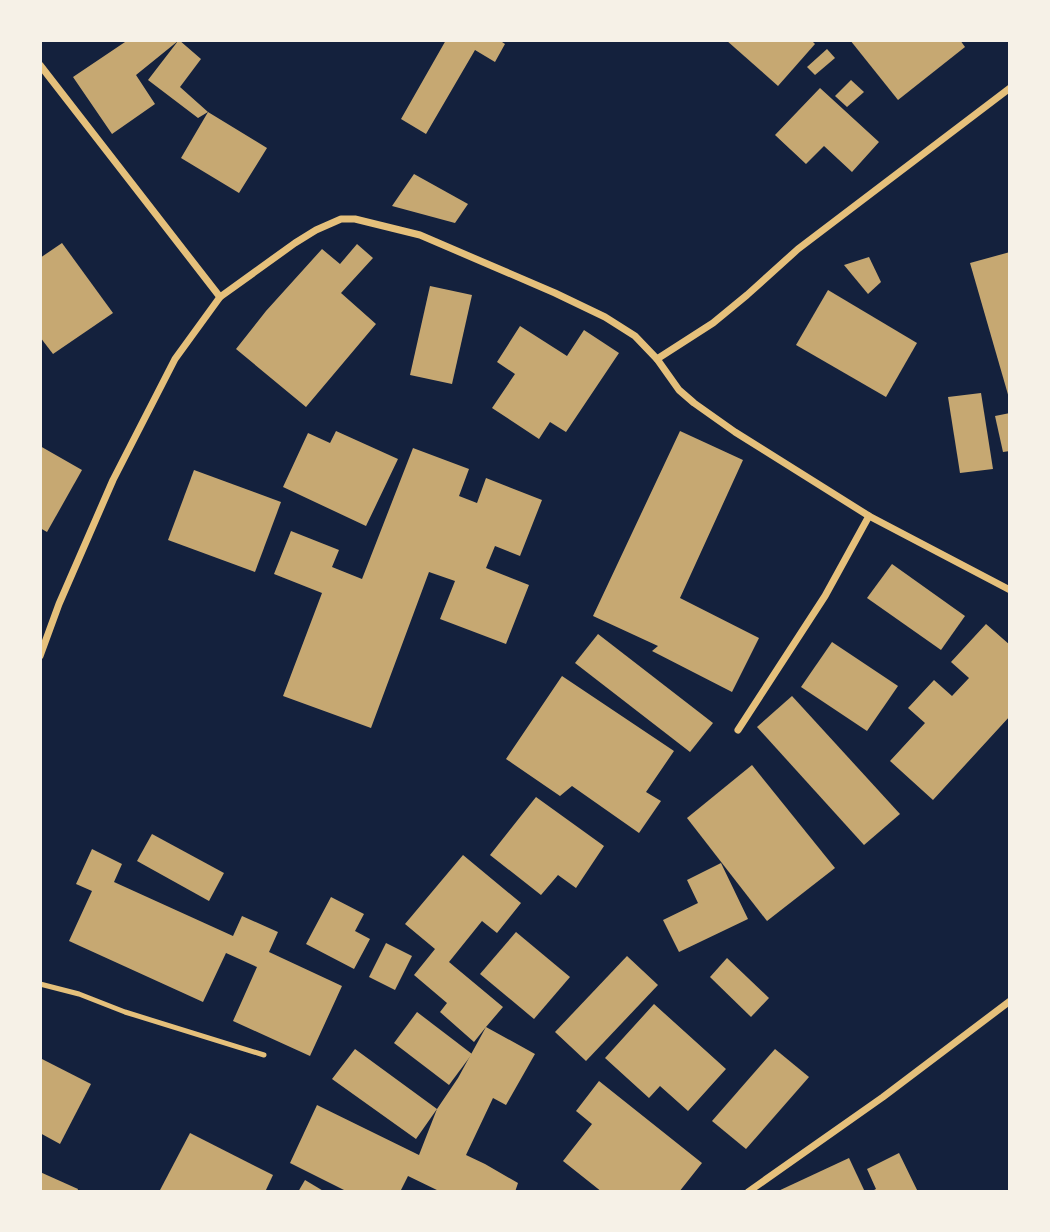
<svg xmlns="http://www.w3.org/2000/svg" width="1050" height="1232" viewBox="0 0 1050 1232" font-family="Commissioner,sans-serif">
	<rect width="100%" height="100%" fill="#14213d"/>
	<g fill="#c6a872">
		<polygon points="128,40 179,40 201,59 180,87 208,112 267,148 239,193 181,158 208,112 198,118 148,80 178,41 136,75 155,104 112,134 73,77"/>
		<polygon points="446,40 499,40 505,44 495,62 475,50 426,134 401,119"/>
		<polygon points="726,40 811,40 815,44 778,86"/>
		<polygon points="850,40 960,40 965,47 898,100"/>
		<polygon points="827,49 835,58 815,75 807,67"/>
		<polygon points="851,80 864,92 847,107 835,96"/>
		<polygon points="820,88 879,142 852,172 824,146 806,164 775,135"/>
		<polygon points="414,174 468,204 455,223 392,206"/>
		<polygon points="62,243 113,313 53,354 40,337 40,258"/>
		<polygon points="357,244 373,258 341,293 376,324 306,407 236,349 266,311 322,249 340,264"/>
		<polygon points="1010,252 1010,398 1009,398 970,263"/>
		<polygon points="869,257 881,282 868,294 844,265"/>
		<polygon points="430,286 472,295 452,384 410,375"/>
		<polygon points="828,290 917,343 886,397 796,345"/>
		<polygon points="520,326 567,356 584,330 619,353 566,432 550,422 539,439 492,408 515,374 497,362"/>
		<polygon points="981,393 993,469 960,473 948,397"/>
		<polygon points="1010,413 1010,451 1003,452 995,416"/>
		<polygon points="336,431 398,459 366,526 283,487 308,433 330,443"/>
		<polygon points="680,431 743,460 680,598 759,638 732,692 652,651 658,646 593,616"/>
		<polygon points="40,446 82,470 47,532 40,528"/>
		<polygon points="413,448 469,469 459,496 477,503 486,478 542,500 520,556 495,546 486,568 529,585 506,644 440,619 455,581 429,572 371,728 283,696 322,593 274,574 291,531 339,550 332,567 362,579"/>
		<polygon points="194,470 281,502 255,572 168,540"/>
		<polygon points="892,564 965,616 941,650 867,598"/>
		<polygon points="986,624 1010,645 1010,716 933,800 890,761 925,723 908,708 934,680 952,696 969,678 951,662"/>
		<polygon points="598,634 713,723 690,752 575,663"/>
		<polygon points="832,642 898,686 867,731 801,687"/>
		<polygon points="562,676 674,751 646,792 661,801 639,833 572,786 560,796 506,759"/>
		<polygon points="792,696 900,814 864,845 757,727"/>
		<polygon points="752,765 835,868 767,921 687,818"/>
		<polygon points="536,797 604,846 576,888 558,875 541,895 490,855"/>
		<polygon points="152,834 224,873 209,901 137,861"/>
		<polygon points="92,849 122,864 114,882 233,936 242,916 278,932 269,952 342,986 310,1056 233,1021 257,967 226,953 203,1002 69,941 92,891 76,884"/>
		<polygon points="463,855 521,903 497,933 482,921 449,962 503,1007 486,1027 535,1054 506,1105 493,1098 466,1155 485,1164 518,1183 515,1192 441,1192 408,1176 400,1192 348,1192 290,1163 317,1105 419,1155 437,1109 416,1139 332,1079 355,1049 437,1109 458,1078 486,1027 474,1042 440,1012 447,1003 414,975 435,949 405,924"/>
		<polygon points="721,863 748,919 679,952 663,920 698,903 687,880"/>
		<polygon points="331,897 364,914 355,931 370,939 354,969 306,944"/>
		<polygon points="516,932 570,977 534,1019 480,974"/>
		<polygon points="386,943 412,956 395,990 369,977"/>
		<polygon points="627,956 658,985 586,1061 555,1032"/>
		<polygon points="727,958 769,998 751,1017 710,977"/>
		<polygon points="654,1004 726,1069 688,1111 660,1086 649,1098 605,1058"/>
		<polygon points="417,1012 472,1054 449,1085 394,1043"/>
		<polygon points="775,1049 809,1077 746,1149 712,1121"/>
		<polygon points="40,1058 91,1084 60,1144 40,1133"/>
		<polygon points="599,1081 702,1163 679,1192 602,1192 563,1161 592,1124 576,1111"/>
		<polygon points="190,1133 273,1175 265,1192 159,1192"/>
		<polygon points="899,1153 918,1192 870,1192 876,1189 867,1169"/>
		<polygon points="849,1158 865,1192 776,1192"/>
		<polygon points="40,1172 78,1189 77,1192 40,1192"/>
		<polygon points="305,1180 325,1192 298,1192"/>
	</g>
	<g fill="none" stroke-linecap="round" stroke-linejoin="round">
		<polyline stroke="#e5c07b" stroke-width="5" points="40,984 79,994 125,1012 264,1055"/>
		<g stroke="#e5c07b" stroke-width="7">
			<polyline points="40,65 220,297"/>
			<polyline points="657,359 713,323 747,295 798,249 1010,88"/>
			<polyline points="40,656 59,604 113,480 175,359 220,297 295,243 316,230 341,219 355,219 420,235 555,293 605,317 635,336 657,359 679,390 694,403 735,432 869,516 1010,590"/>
			<polyline points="738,730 825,596 869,516"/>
			<polyline points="748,1192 883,1097 1010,1001"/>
		</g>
	</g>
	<rect width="1050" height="1232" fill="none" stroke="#f6f1e7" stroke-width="84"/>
</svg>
